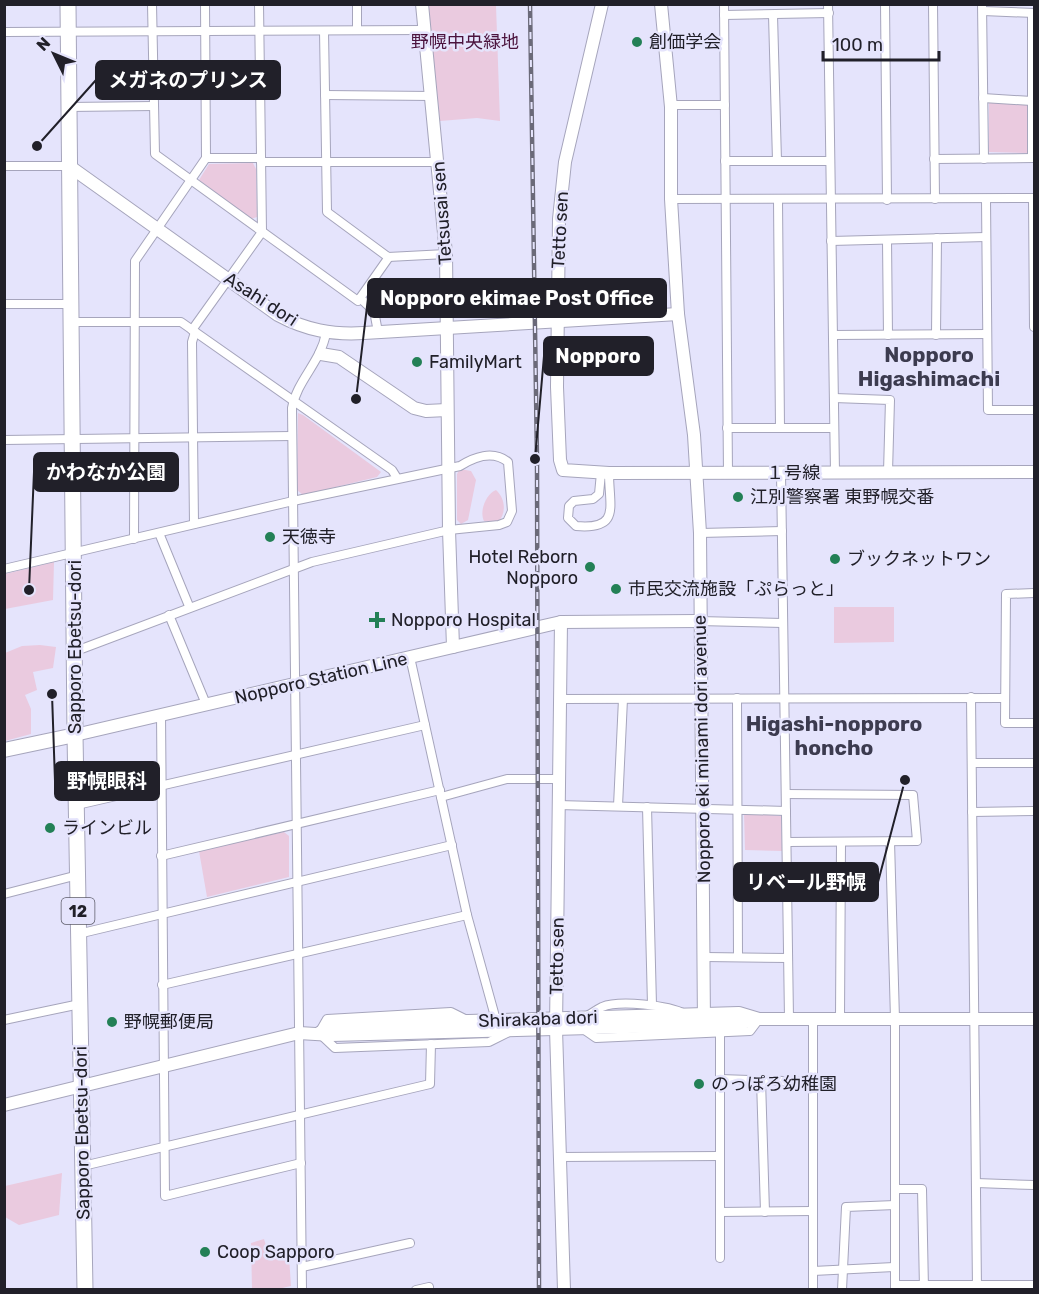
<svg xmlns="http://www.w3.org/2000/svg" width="1039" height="1294" viewBox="0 0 1039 1294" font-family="Rubik,'Noto Sans JP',sans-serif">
	<rect width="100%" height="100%" fill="#e5e4fc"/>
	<g fill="#eacadf">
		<polygon points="428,5 496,5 500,121 477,118 440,121"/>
		<polygon points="989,103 1029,103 1028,153 989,152"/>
		<polygon points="253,163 256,169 257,217 251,219 199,180 209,164"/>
		<polygon points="298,413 303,415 381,472 377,477 303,495 297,490"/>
		<polygon points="460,469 471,471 476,480 468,520 461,524 457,520 457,474"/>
		<path d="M496,490C505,498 507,513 498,522L484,521C479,511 486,494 496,490Z"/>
		<polygon points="54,562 53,600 5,609 5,574"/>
		<polygon points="834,607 894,607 894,642 834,643"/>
		<polygon points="40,645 56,647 53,668 33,672 37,690 25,695 31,709 31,734 5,741 5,653 22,646"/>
		<polygon points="744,813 781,816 782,851 745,850"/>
		<polygon points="284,832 289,836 289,877 207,897 199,851"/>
		<polygon points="62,1173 59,1215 19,1225 5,1217 5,1186"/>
		<polygon points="264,1239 270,1259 289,1256 291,1286 278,1289 252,1289 251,1243"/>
	</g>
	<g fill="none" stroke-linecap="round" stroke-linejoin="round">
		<defs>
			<g id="street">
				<polyline points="152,4 155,154 358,301 389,257"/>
				<polyline points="357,4 357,30"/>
				<polyline points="724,4 728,473"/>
				<polyline points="828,4 835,473"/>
				<polyline points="885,4 887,200"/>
				<polyline points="933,4 935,199"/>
				<polyline points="982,4 984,159"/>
				<polyline points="983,11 1034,13"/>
				<polyline points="1032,13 1032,158"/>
				<polyline points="724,15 829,13"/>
				<polyline points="773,15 777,161"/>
				<polyline points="324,31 327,212 388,257 446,254"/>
				<polyline points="4,32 425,30"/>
				<polyline points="325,95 432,96"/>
				<polyline points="983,98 1032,101"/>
				<polyline points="671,105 725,105"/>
				<polyline points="68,107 154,106"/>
				<polyline points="206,158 261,158"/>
				<polyline points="934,159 1034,158"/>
				<polyline points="725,161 830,161"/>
				<polyline points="261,162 439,162"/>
				<polyline points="4,166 69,166"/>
				<polyline points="1033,198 1034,327"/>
				<polyline points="671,199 1034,198"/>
				<polyline points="986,199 988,410 1034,410"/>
				<polyline points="778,200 780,428"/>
				<polyline points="887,240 888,335"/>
				<polyline points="831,241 986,237"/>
				<polyline points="360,298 374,311 378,332"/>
				<polyline points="4,304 71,304"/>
				<polyline points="71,322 181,322 392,470 397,478"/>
				<polyline points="192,330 262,232 259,4"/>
				<polyline points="833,335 987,334"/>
				<polyline points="936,335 937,238"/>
				<polyline points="834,398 890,400 888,472"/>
				<polyline points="727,428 834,428"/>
				<polyline points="4,440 292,436"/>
				<path d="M601,473L599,494L593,499L574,501L569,506L568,518L576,526C621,530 609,507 609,473"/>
				<polyline points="781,473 789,1019"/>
				<polyline points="194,524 192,342 195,332"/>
				<polyline points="159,533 189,606"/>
				<polyline points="700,533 782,531"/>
				<polyline points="134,539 135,261 206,158 205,4"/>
				<path d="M4,569L293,501L460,466C474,457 493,450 508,462L512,511L507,522L499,525L449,530L312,562L76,651"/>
				<polyline points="1034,593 1006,594 1005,723 1034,723"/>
				<polyline points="169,615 206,704"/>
				<polyline points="698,621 783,623"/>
				<polyline points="410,657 467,915 496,1020"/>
				<polyline points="971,697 977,1290"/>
				<polyline points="737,698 738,957"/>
				<polyline points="560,699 1005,698"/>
				<polyline points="161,714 165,1196 301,1163"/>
				<polyline points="972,763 1034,763"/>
				<polyline points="786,794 913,795 917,841 787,842"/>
				<polyline points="441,797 507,779 558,779"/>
				<polyline points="77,805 425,725"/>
				<polyline points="558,805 786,811"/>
				<polyline points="618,806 623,699"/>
				<polyline points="647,807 652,1005"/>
				<polyline points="972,812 1034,811"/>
				<polyline points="890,841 895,1019 895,1290"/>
				<polyline points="161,856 440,790"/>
				<polyline points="4,894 78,875"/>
				<polyline points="78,934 452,845"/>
				<polyline points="705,957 788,958"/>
				<polyline points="162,985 467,915"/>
				<path d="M585,1017C591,1014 596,1010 602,1007C619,1000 668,1005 685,1014"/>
				<polyline points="4,1020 80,1004"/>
				<polyline points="467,1020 451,1012 327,1019 319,1033 335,1048 489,1042 509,1032"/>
				<polyline points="840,1020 841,842"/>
				<polyline points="583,1029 596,1038 750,1031 759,1019"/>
				<polyline points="720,1032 720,1258"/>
				<polyline points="720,1079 812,1082"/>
				<polyline points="761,1080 765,1212"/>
				<polyline points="560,1157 720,1156"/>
				<polyline points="83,1166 430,1084 431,1044"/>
				<polyline points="976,1183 1034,1185"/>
				<polyline points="895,1189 922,1189 924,1289"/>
				<polyline points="720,1212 812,1211"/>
				<polyline points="302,1267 410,1243"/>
				<polyline points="813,1271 894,1267"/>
				<polyline points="895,1285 1034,1285"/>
				<path d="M302,1290L292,408C297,380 321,362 326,333"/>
				<polyline points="416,1290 429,1287"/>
				<polyline points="813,1290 813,1019"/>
				<polyline points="842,1290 846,1207 895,1205"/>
			</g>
			<g id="secondary">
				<polyline points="602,4 565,162 559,219 557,387 560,460 563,470 609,473 1034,472"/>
				<polyline points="661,4 671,107 671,199 678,314 694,435 700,533 704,1025"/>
				<path d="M69,166L278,315C306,330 332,335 364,333L678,314"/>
				<polyline points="321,354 339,357 414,408 426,411 447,410"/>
				<polyline points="561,622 556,1029 564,1290"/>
				<polyline points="453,647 561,622 698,621"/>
				<polyline points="75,735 453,647 449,530 446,254 422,4"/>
				<polyline points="319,1033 334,1025 739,1013 759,1019"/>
				<polyline points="4,1105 299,1033 332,1035 737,1024 759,1019 1034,1019"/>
			</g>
			<polyline id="primary" points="4,750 75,735"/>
			<polyline id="highway" points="68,4 75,735 85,1290"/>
		</defs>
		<use href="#street" stroke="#a6a5bc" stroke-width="10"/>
		<use href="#secondary" stroke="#a6a5bc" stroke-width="14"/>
		<use href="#primary" stroke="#a6a5bc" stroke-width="16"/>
		<use href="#highway" stroke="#a6a5bc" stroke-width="17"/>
		<use href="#street" stroke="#fff" stroke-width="8"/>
		<use href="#secondary" stroke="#fff" stroke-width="12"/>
		<use href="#primary" stroke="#fff" stroke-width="14"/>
		<use href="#highway" stroke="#fff" stroke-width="15"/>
		<defs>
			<polyline id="rail" points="530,4 537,458 539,1290"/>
		</defs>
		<use href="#rail" stroke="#6b6a79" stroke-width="4.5"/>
		<use href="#rail" stroke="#e5e4fc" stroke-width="2" stroke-dasharray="7" stroke-linecap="butt"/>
	</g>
	<g fill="#238056" stroke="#e5e4fc" stroke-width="2">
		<circle cx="637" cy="42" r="6"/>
		<circle cx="417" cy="362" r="6"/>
		<circle cx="738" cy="497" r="6"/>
		<circle cx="270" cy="537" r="6"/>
		<circle cx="835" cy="559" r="6"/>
		<circle cx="590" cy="567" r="6"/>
		<circle cx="616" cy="589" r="6"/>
		<path d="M374 611h6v6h6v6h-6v6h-6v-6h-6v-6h6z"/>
		<circle cx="50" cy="828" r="6"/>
		<circle cx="112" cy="1022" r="6"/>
		<circle cx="699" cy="1084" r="6"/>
		<circle cx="205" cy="1252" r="6"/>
	</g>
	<g text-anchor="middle" stroke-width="5" stroke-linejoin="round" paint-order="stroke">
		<rect fill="#e5e4fc" stroke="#5c5b68" stroke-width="1.5" x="61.5" y="898" width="33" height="26" rx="4.5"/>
		<g font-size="16" font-weight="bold" fill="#212029">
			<text x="78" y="917">12</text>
		</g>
		<g font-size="18" fill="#4b133d" stroke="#e5e4fc">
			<text x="465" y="48">野幌中央緑地</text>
		</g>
		<g font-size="18" fill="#212029" stroke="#e5e4fc" text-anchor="start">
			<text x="649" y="48">創価学会</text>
			<text x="429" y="368">FamilyMart</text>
			<text x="750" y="503">江別警察署 東野幌交番</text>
			<text x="282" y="543">天徳寺</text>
			<text x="578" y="563" text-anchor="end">Hotel Reborn<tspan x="578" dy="21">Nopporo</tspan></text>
			<text x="847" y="565">ブックネットワン</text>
			<text x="628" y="595">市民交流施設「ぷらっと」</text>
			<text x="391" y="626">Nopporo Hospital</text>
			<text x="62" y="834">ラインビル</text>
			<text x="124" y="1028">野幌郵便局</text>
			<text x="711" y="1090">のっぽろ幼稚園</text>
			<text x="217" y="1258">Coop Sapporo</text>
		</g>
		<g font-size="18" fill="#212029" stroke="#e5e4fc">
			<text transform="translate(442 213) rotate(-94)" y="6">Tetsusai sen</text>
			<text transform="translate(560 230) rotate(-87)" y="6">Tetto sen</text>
			<text transform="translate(261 299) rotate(33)" y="6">Asahi dori</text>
			<text x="793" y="479">１号線</text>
			<text transform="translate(75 647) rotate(-90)" y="6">Sapporo Ebetsu-dori</text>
			<text transform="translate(321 678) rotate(-13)" y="6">Nopporo Station Line</text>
			<text transform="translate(702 749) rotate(-91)" y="6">Nopporo eki minami dori avenue</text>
			<text transform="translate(557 956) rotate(-89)" y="6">Tetto sen</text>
			<text transform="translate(538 1019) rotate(-2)" y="6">Shirakaba dori</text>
			<text transform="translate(82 1133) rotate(-91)" y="6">Sapporo Ebetsu-dori</text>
		</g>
		<g font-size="21" font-weight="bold" fill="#3c3b4f" stroke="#e5e4fc">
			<text x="929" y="362">Nopporo<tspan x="929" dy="24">Higashimachi</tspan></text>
			<text x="834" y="731">Higashi-nopporo<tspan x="834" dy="24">honcho</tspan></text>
		</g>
	</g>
	<path fill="none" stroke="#212029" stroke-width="2" d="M37 146L96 80M356 399L368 298M535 459L544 356M29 590L34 472M52 694L55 781M905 780L878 882"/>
	<g fill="#212029" stroke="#e5e4fc" stroke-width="2">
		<circle cx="37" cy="146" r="6"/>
		<circle cx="356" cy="399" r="6"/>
		<circle cx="535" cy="459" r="6"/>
		<circle cx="29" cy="590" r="6"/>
		<circle cx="52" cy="694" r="6"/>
		<circle cx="905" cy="780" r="6"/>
	</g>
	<g fill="#212029" stroke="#212029" stroke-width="2">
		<rect x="96" y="61" width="184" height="38" rx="6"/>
		<rect x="368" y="279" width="298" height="38" rx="6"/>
		<rect x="544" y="337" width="109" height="38" rx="6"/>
		<rect x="34" y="453" width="144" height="38" rx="6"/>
		<rect x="55" y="762" width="104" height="38" rx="6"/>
		<rect x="734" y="863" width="144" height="38" rx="6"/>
	</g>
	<g font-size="20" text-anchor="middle" font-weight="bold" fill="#fff">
		<text x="188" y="87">メガネのプリンス</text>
		<text x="517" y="305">Nopporo ekimae Post Office</text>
		<text x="598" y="363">Nopporo</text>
		<text x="106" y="479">かわなか公園</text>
		<text x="107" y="788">野幌眼科</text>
		<text x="806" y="889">リベール野幌</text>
	</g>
	<rect width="1039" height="1294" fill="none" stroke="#212029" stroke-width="12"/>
	<g transform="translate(54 54) rotate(313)" stroke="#e5e4fc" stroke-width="4.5" paint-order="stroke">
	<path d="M0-4.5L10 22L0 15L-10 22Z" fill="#212029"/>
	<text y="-9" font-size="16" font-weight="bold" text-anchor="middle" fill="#212029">N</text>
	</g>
	<path d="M823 51v9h116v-9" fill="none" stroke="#212029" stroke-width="3"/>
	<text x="832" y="51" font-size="18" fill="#212029" stroke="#e5e4fc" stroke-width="4.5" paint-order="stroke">100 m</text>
</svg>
